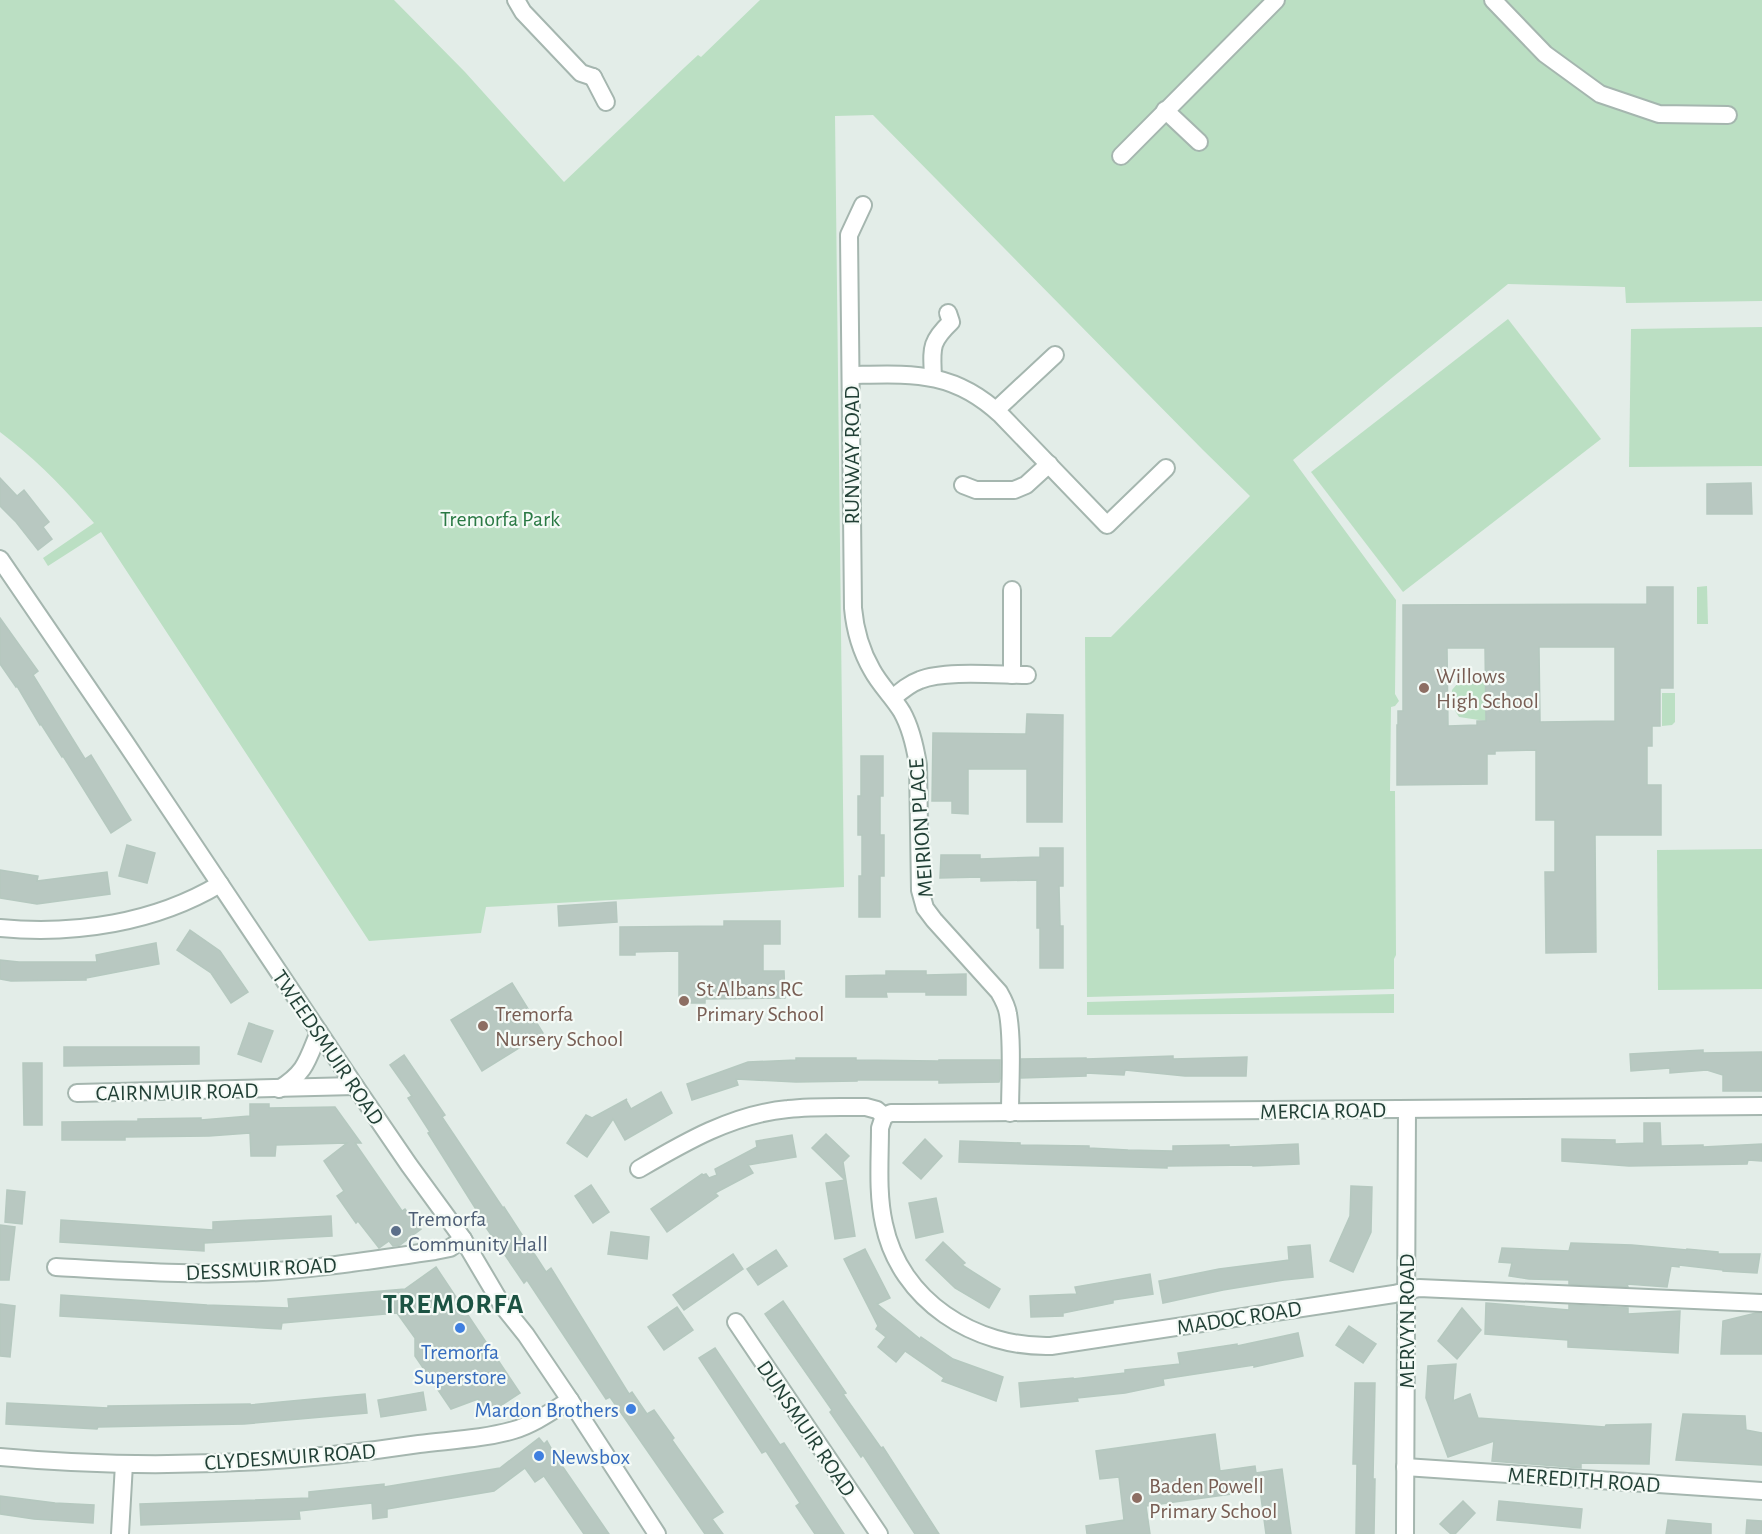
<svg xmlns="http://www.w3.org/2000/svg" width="1762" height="1534" viewBox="0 0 1762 1534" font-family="'Alegreya Sans',sans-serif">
	<rect width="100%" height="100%" fill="#e3ede8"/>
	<g fill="#bbdfc3">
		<path d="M0,0H394L465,72L564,182L685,67L698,55L701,57L760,0H1762V301L1626,303L1625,287L1508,284L1393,377L1293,460L1396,600L1395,694L1399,701L1395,706L1391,707L1390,791H1395L1396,955L1394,959V989L1087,997L1085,637H1111L1250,496L1203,450L873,115L835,116L844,887L486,907L481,933L369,941L101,532L48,566L43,558L94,523C64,488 37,460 0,432Z"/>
		<polygon points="1508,319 1601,439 1403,592 1311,472"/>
		<polygon points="1762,327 1762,466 1629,467 1631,329"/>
		<polygon points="1707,586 1708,624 1697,624 1697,587"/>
		<polygon points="1485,682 1486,721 1459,717 1452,706 1452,690 1458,683"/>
		<polygon points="1662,693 1675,693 1675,722 1672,725 1662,726"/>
		<polygon points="1762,849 1762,989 1658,990 1657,850"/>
		<polygon points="1394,994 1394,1013 1087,1015 1087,1002"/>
	</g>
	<g fill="#b8c8c1" stroke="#b5c8bf" stroke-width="1.5" fill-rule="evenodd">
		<polygon points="0,478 17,496 24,490 49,522 43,527 52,539 38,550 16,522 0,506"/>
		<polygon points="1751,483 1752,514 1707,514 1707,484"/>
		<path d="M1647,587H1673V688H1660V726H1652V746H1647V785H1661V835H1595L1596,952L1546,953L1545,872H1555V820H1536V750L1495,751V754H1487V784L1397,785V725H1398V711H1403V605L1647,604ZM1539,647H1615V721L1540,722ZM1447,648H1485L1486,721H1477V725L1448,726Z"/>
		<polygon points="0,618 38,671 33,675 85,759 91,755 131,820 111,833 63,756 62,757 41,724 40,725 17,686 16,687 0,664"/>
		<polygon points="1027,714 1063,715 1062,822 1027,822 1027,769 968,769 968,814 952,813 952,801 932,801 933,733 1026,734"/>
		<polygon points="861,756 883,756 883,796 880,796 880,835 884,835 884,876 880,876 880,917 859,917 859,876 862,876 862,835 858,835 858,796 861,796"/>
		<polygon points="127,845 155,853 147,883 119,876"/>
		<polygon points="1040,848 1063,848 1063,886 1059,886 1060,926 1063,926 1063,968 1040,968 1040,928 1037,928 1037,880 981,881 981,877 940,878 941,855 980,855 980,859 1040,857"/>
		<polygon points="0,870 38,876 37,881 107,872 110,894 37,904 0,898"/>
		<polygon points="616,902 617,922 559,926 558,906"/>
		<polygon points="724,921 780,921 780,944 763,944 763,971 784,971 785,998 705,999 705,1003 679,1003 679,951 635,952 635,955 620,955 620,927 724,926"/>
		<polygon points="190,930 220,951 248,992 231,1003 211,973 177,950"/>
		<polygon points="156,943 159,964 86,978 86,980 11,981 0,979 0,960 19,962 97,962 96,955"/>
		<polygon points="886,971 926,971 926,975 966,974 966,995 926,995 926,992 886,992 887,997 846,997 846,976 886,975"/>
		<polygon points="512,983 543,1033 482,1071 451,1020"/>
		<polygon points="249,1023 273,1031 261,1062 238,1054"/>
		<polygon points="64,1047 199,1047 199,1064 64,1066"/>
		<polygon points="1703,1050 1703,1053 1762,1052 1762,1091 1723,1091 1723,1075 1707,1070 1670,1073 1670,1068 1631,1071 1630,1054"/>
		<polygon points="404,1055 445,1115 442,1117 503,1208 504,1207 546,1272 551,1268 629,1394 632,1392 647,1414 654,1410 674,1438 672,1440 723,1512 712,1519 723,1534 705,1534 610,1397 606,1399 527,1280 524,1283 483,1223 484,1222 428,1133 430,1132 408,1098 412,1096 390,1065"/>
		<polygon points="1173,1056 1173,1059 1247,1057 1246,1076 1185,1076 1125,1070 1124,1075 1086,1073 1086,1076 1021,1078 1021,1059 1086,1058 1086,1059"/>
		<polygon points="796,1058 856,1058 856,1060 939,1061 939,1060 1000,1060 1000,1079 999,1082 939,1083 939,1080 857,1080 857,1081 796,1082 736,1079 738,1085 692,1100 687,1084 748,1062 796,1060"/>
		<polygon points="23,1063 42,1063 42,1125 24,1125"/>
		<polygon points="661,1092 672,1113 625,1140 613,1119 587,1157 567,1143 586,1115 592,1118 627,1099 626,1100 631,1109"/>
		<polygon points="250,1104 269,1104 269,1108 335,1107 361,1143 355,1143 402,1211 405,1209 421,1229 400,1245 393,1246 389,1241 379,1248 358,1221 356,1223 337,1196 344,1191 324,1161 347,1143 276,1145 275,1156 251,1156 250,1133 209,1136 125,1137 125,1140 62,1140 62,1122 138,1121 138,1119 201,1118 201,1120 250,1116"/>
		<polygon points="1644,1123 1660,1123 1661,1146 1703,1145 1703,1147 1762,1144 1762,1161 1748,1160 1747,1164 1629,1166 1562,1161 1562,1139 1615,1140 1615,1144 1644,1143"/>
		<polygon points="826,1134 849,1156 843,1162 855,1236 835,1239 826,1183 845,1180 812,1148"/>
		<polygon points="792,1135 796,1157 748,1165 753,1173 715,1193 718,1196 667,1232 651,1209 702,1174 703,1175 706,1174 709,1178 717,1175 715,1169 757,1147 756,1141"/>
		<polygon points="925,1139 942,1156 921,1179 903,1163"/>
		<polygon points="960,1141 1020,1143 1020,1145 1089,1146 1089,1148 1128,1150 1173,1151 1173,1146 1229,1145 1229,1147 1298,1144 1299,1164 1253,1166 1253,1165 1167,1166 1167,1168 959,1162"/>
		<polygon points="591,1185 609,1212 593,1223 575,1196"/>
		<polygon points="1351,1186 1372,1187 1371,1232 1353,1272 1330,1261 1350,1216"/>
		<polygon points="7,1190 25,1192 22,1224 5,1222"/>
		<polygon points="936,1198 943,1232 916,1238 909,1203"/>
		<polygon points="331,1216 332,1236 204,1243 204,1251 60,1242 61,1220 213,1230 213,1222"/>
		<polygon points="0,1225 15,1227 9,1280 0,1280"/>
		<polygon points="611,1232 649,1237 647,1259 608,1254"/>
		<polygon points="943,1242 965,1263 962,1265 1000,1289 989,1308 955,1288 926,1260"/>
		<polygon points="1571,1243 1632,1245 1687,1250 1687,1249 1718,1252 1718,1254 1760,1254 1757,1273 1723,1271 1723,1270 1679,1265 1679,1267 1671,1266 1667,1287 1627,1284 1628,1287 1569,1284 1569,1280 1529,1279 1509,1276 1512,1263 1499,1262 1502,1248 1569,1251"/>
		<polygon points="1310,1245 1313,1277 1284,1280 1223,1290 1163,1303 1159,1281 1219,1269 1289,1260 1288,1247"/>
		<polygon points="865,1249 890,1298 877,1304 920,1339 921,1337 953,1359 1003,1377 996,1401 942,1381 944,1378 905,1351 896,1362 878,1347 886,1337 876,1329 878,1326 844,1259"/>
		<polygon points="776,1250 787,1266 758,1285 747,1269"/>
		<polygon points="733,1254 743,1269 684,1310 673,1295"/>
		<polygon points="436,1267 520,1393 488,1414 478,1399 451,1409 415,1356 415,1338 397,1313 282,1323 281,1329 60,1316 61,1295 207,1305 289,1308 288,1299 405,1289"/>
		<polygon points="1150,1274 1153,1294 1113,1300 1113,1303 1063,1313 1063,1316 1031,1317 1030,1296 1077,1294 1075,1287"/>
		<polygon points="783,1301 846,1393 843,1394 881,1448 883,1447 939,1534 915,1534 863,1455 861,1457 830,1412 832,1410 765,1314"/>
		<polygon points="1486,1303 1569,1310 1569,1305 1628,1308 1628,1314 1680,1311 1678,1353 1568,1347 1568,1340 1485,1334"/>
		<polygon points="0,1304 15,1306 10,1357 0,1356"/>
		<polygon points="677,1307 693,1330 664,1350 648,1327"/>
		<polygon points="1462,1308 1481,1330 1457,1359 1438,1341"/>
		<polygon points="1756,1313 1762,1313 1762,1354 1721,1354 1723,1321"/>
		<polygon points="1349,1326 1376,1344 1363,1363 1336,1345"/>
		<polygon points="1298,1333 1303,1356 1254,1367 1254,1365 1163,1379 1164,1385 1125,1393 1077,1398 1078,1401 1021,1407 1019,1383 1073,1378 1073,1379 1125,1373 1125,1370 1180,1364 1178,1353 1237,1344 1237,1346"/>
		<polygon points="715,1348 780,1445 784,1443 844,1534 815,1534 796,1506 800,1503 766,1451 762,1453 699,1358"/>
		<polygon points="1456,1364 1453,1401 1470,1394 1478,1418 1605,1427 1606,1425 1651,1424 1649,1464 1581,1463 1581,1468 1492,1461 1494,1441 1448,1457 1426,1398 1428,1366"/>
		<polygon points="1355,1383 1375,1383 1373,1479 1375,1479 1374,1534 1356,1534 1357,1464 1353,1464"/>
		<polygon points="423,1392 426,1410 381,1417 378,1400"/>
		<polygon points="365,1394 367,1413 244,1424 98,1427 97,1429 6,1424 7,1403 108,1408 108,1406 250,1404 250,1405"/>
		<polygon points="1683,1414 1745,1416 1746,1430 1762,1433 1762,1465 1676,1460"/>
		<polygon points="1215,1434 1220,1471 1255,1466 1256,1473 1282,1469 1291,1534 1266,1534 1260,1490 1146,1506 1150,1534 1087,1534 1086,1526 1124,1520 1119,1477 1100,1479 1096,1451"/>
		<polygon points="539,1438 544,1444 547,1441 556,1457 609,1534 584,1534 544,1476 535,1482 525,1468 494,1491 387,1509 387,1517 373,1519 372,1503 299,1511 300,1519 141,1525 140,1504 309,1498 309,1492 384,1484 384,1487 500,1468"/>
		<polygon points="0,1496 55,1503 94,1505 93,1523 34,1519 0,1514"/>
		<polygon points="1463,1501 1475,1513 1455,1534 1451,1534 1440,1524"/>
		<polygon points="1499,1501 1582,1509 1580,1528 1497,1520"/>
		<polygon points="1668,1520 1711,1524 1711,1534 1666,1534"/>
		<polygon points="1747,1520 1762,1521 1762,1534 1746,1534"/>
	</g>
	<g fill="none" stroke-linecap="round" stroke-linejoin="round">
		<defs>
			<g id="street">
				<polyline points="516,0 523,12 581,73 593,77"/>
				<polyline points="1493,0 1545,54 1600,94 1659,114 1728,115"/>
				<polyline points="593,77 606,102"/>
				<polyline points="1165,110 1199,142"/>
				<polyline points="1121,156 1276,0"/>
				<path d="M863,205L849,235L853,608C855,630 861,651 872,670C880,685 893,697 902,712C911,728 915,746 918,765L920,890L925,908L934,920L999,992C1003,999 1007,1006 1008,1014C1013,1042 1010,1083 1010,1113"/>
				<path d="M851,375C912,374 953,370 1001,415L1107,525L1166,468"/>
				<path d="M933,378C932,349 929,343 951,322L948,313"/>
				<polyline points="996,410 1055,355"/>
				<polyline points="963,485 976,490 1014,490 1026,485 1049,464"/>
				<polyline points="0,559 125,742 355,1086 409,1165 463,1239 502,1305 526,1335 570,1400 657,1534"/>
				<polyline points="1012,675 1012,590"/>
				<path d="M893,698C901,691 909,684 920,680C944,670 999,675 1027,675"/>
				<path d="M0,928C75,935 155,923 220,884"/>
				<path d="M279,1089C306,1072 307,1061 319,1032"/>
				<polyline points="77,1093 355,1086"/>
				<path d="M884,1116L880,1128C880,1159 877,1193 884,1224C900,1301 975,1348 1051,1346L1394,1294L1419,1288L1762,1303"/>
				<polyline points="884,1116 891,1113 911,1113 1762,1106"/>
				<path d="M639,1169C685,1142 733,1114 788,1109C813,1106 840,1107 866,1107L877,1110L884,1116"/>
				<path d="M56,1267C124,1271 194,1276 262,1272C320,1269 377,1259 435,1251L450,1248L463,1239"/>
				<polyline points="736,1322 879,1534"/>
				<path d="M0,1457C139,1470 281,1465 419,1444C451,1440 483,1439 514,1430C534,1424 552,1411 570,1400"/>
				<polyline points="1405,1467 1762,1491"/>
				<polyline points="120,1534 124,1464"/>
				<polyline points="1405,1534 1407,1109"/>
			</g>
		</defs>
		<use href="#street" stroke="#a5b6af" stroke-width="20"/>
		<use href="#street" stroke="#fff" stroke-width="16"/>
	</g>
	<g fill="#8d6e63" stroke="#f4faf6" stroke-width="2">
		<circle cx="1424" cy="688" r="6"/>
		<circle cx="684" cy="1001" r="6"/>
		<circle cx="483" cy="1026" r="6"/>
		<circle cx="1137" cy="1498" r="6"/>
	</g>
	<circle fill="#5c6f8a" stroke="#f4faf6" stroke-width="2" cx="396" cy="1231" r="6"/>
	<g fill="#3f7fe0" stroke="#f4faf6" stroke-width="2">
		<circle cx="460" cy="1328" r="6"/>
		<circle cx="631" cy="1409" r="6"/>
		<circle cx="539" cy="1456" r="6"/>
	</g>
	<g text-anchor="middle" stroke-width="4.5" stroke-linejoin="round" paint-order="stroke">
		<g font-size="22" fill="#224036" stroke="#f4faf6">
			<text transform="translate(851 455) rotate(-90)" y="8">RUNWAY ROAD</text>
			<text transform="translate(920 828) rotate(-94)" y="8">MEIRION PLACE</text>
			<text transform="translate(329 1047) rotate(56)" y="8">TWEEDSMUIR ROAD</text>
			<text transform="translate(177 1091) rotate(-1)" y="8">CAIRNMUIR ROAD</text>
			<text transform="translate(1323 1110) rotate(-1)" y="8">MERCIA ROAD</text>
			<text transform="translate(261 1268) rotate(-3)" y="8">DESSMUIR ROAD</text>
			<text transform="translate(1239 1317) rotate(-9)" y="8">MADOC ROAD</text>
			<text transform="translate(1406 1321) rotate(-90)" y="8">MERVYN ROAD</text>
			<text transform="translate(807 1428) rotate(56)" y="8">DUNSMUIR ROAD</text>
			<text transform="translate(290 1456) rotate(-4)" y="8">CLYDESMUIR ROAD</text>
			<text transform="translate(1584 1479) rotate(4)" y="8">MEREDITH ROAD</text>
		</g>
		<g font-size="22" fill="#2a7944" stroke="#f4faf6">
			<text x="500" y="526">Tremorfa Park</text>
		</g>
		<g font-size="22" fill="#785e54" stroke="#f4faf6" text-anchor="start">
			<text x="1436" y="683">Willows<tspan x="1436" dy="25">High School</tspan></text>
			<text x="696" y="996">St Albans RC<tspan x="696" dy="25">Primary School</tspan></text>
			<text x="495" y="1021">Tremorfa<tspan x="495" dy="25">Nursery School</tspan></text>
			<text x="1149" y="1493">Baden Powell<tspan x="1149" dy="25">Primary School</tspan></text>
		</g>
		<g font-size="22" fill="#4e5e75" stroke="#f4faf6" text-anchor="start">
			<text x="408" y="1226">Tremorfa<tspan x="408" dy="25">Community Hall</tspan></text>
		</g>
		<g font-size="22" fill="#366cbe" stroke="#f4faf6">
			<text x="460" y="1359">Tremorfa<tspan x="460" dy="25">Superstore</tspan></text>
			<text x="619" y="1417" text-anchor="end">Mardon Brothers</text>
			<text x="551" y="1464" text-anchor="start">Newsbox</text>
		</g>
		<g font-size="28" font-weight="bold" letter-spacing="1.5" fill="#1c5343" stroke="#f4faf6">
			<text x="454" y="1313">TREMORFA</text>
		</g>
	</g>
</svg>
